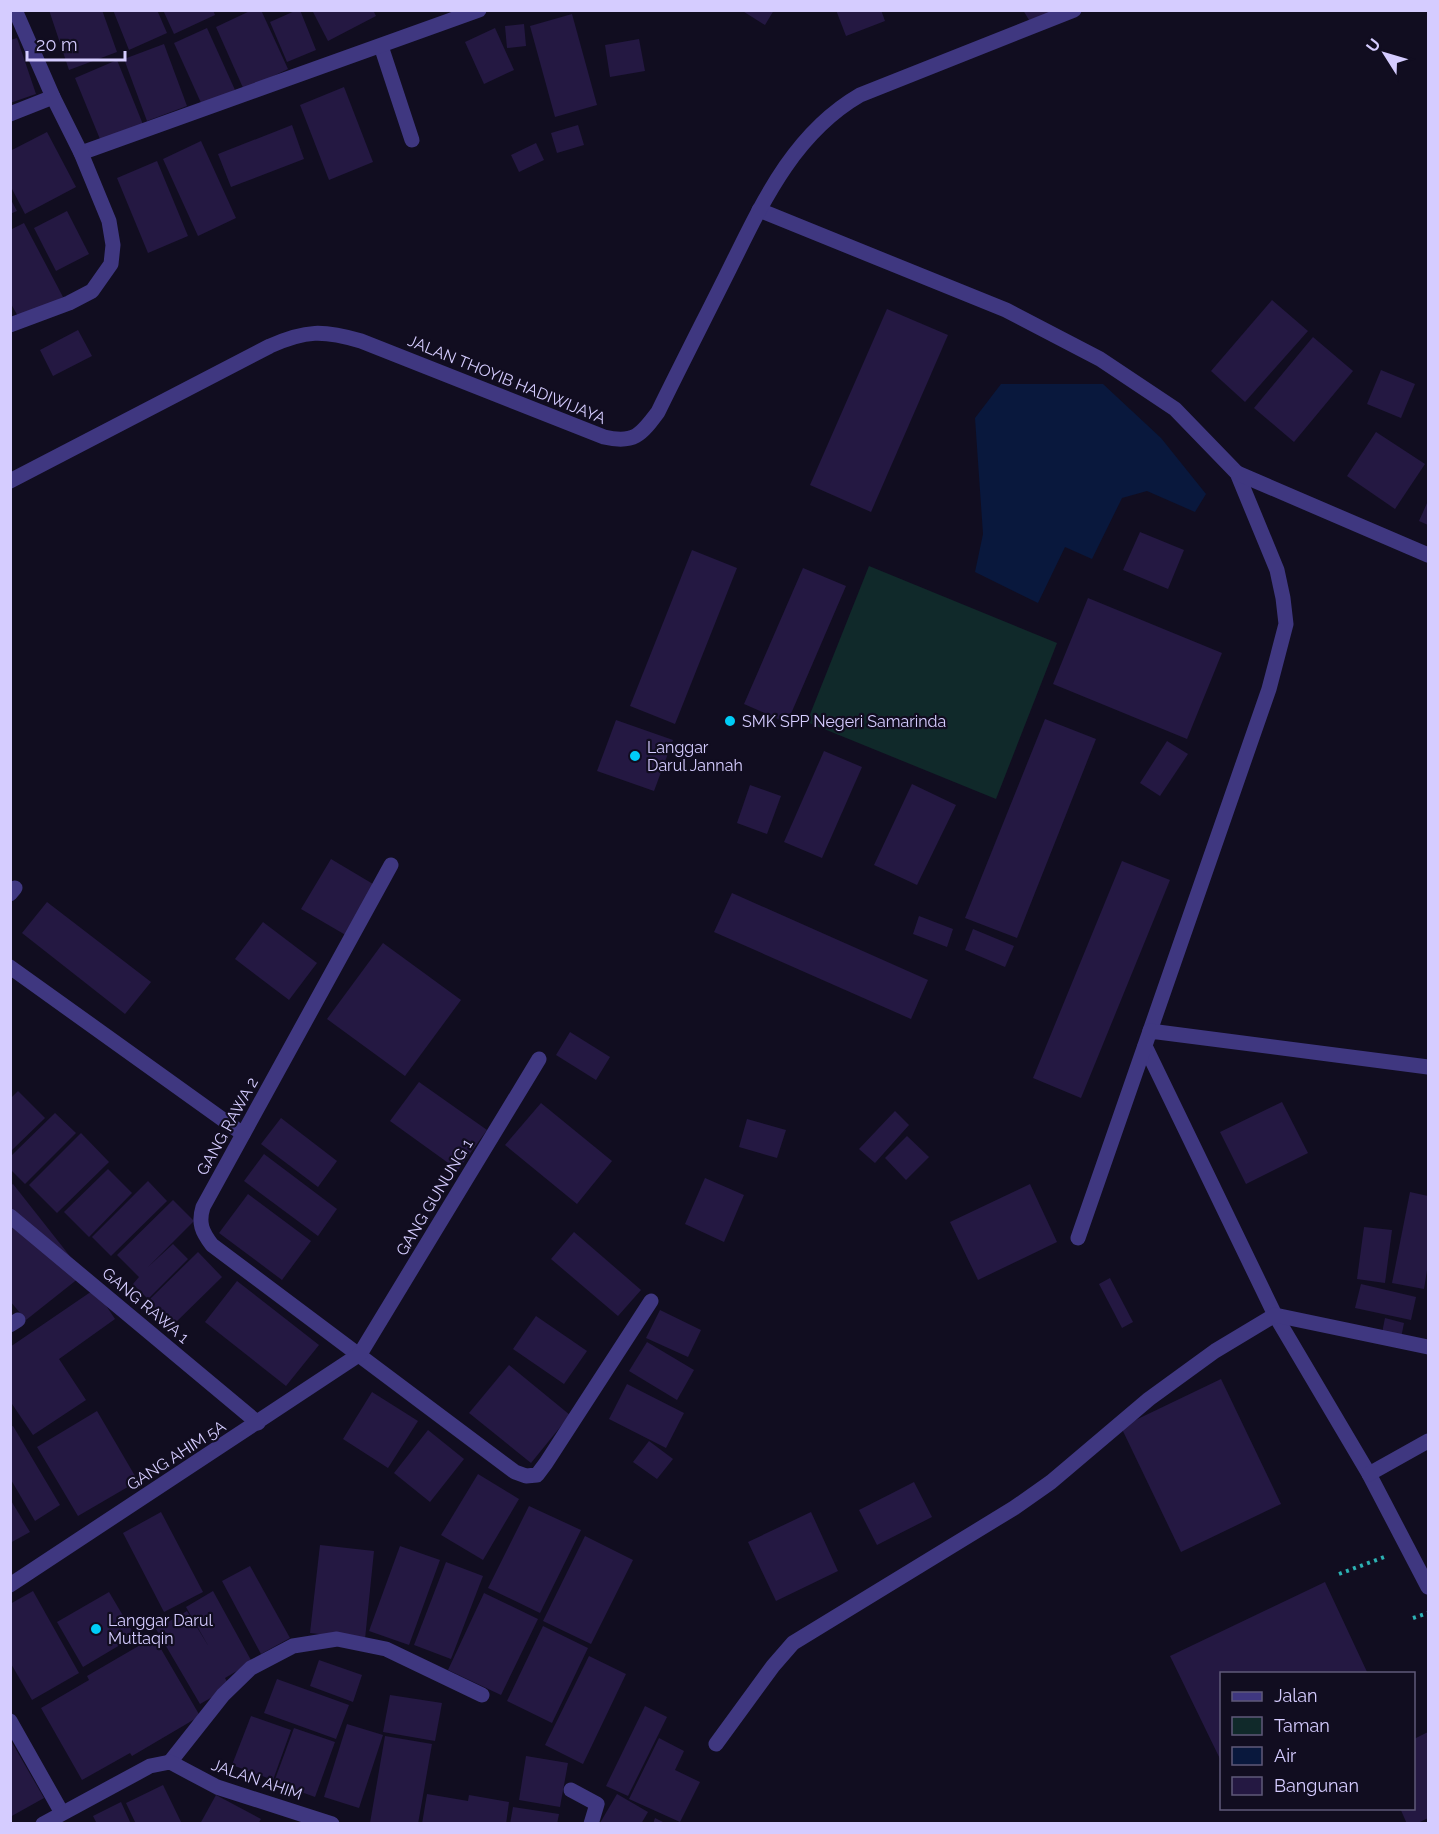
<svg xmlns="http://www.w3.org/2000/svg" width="1439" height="1834" viewBox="0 0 1439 1834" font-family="Raleway,sans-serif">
	<rect width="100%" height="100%" fill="#110d20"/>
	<polygon fill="#10292a" points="869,566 1057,643 996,799 807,722"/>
	<polygon fill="#09183d" points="1001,384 1103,384 1161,438 1206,494 1195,512 1147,491 1122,498 1092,559 1065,547 1038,603 975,572 983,534 975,418"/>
	<g fill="#241842">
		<polygon points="49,10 102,10 117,52 69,70"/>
		<polygon points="113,10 157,10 167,33 129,50"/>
		<polygon points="163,10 213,10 215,15 174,34"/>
		<polygon points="252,10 261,10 288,69 244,90 216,27"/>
		<polygon points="297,10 300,10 316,50 287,62 270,22"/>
		<polygon points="312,10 373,10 376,16 328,41"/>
		<polygon points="741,10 774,10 765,25"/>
		<polygon points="836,10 881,10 885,21 846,36"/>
		<polygon points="1023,10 1057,10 1032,25"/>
		<polygon points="572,14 597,105 555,117 530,26"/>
		<polygon points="524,24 526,46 507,48 505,26"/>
		<polygon points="207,28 235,90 202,105 174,43"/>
		<polygon points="495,28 514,70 484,84 465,42"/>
		<polygon points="17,38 36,94 10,103 10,40"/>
		<polygon points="639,39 645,71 610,77 605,45"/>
		<polygon points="164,44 187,106 147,121 124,59"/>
		<polygon points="117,60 144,127 102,144 75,78"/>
		<polygon points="344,87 373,162 329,180 300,105"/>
		<polygon points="292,125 304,159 231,187 218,154"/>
		<polygon points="578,125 584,145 557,153 551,133"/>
		<polygon points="47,132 76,187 25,214 10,185 10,151"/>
		<polygon points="201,141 236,218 198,236 163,159"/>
		<polygon points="536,143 544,160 519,172 511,155"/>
		<polygon points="157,161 188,236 148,253 117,178"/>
		<polygon points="10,198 17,211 10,214"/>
		<polygon points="67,211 89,254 56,271 34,228"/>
		<polygon points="24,223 63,297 20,320 10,302 10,230"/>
		<polygon points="1272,300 1308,331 1245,402 1211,371"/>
		<polygon points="887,309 948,335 871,512 810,485"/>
		<polygon points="78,330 92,356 53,376 40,350"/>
		<polygon points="1313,337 1353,371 1294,442 1254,408"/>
		<polygon points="1381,370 1415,384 1401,418 1367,404"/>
		<polygon points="1376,432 1425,464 1395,509 1347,476"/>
		<polygon points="1428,501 1428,525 1419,521"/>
		<polygon points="1140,532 1184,550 1168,589 1123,570"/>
		<polygon points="692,550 737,568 675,724 630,706"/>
		<polygon points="803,568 846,586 787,723 744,704"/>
		<polygon points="1088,598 1222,653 1187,739 1053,684"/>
		<polygon points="1045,719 1096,739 1017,938 965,918"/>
		<polygon points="616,720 673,740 654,791 597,771"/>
		<polygon points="1167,741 1188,754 1160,796 1140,783"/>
		<polygon points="824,751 862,767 822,858 784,842"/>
		<polygon points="912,784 956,805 917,885 874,865"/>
		<polygon points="750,785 781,796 767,834 737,823"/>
		<polygon points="331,859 378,887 349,937 301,909"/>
		<polygon points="1122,861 1170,880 1081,1098 1033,1078"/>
		<polygon points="732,893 928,980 911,1019 714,932"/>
		<polygon points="47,902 151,982 125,1014 22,933"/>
		<polygon points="919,916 953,929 947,947 913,934"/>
		<polygon points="263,922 317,963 289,1000 235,959"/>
		<polygon points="973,929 1014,946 1005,967 965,950"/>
		<polygon points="383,943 461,1000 405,1076 327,1019"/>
		<polygon points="570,1032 610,1057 596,1080 556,1055"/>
		<polygon points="419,1082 487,1130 458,1170 390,1121"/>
		<polygon points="18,1091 45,1118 10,1152 10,1099"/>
		<polygon points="1282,1102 1308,1153 1246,1184 1220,1132"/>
		<polygon points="541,1103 612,1161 577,1204 505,1145"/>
		<polygon points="895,1111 909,1125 875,1163 859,1149"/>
		<polygon points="55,1113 76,1133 25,1184 10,1169 10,1157"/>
		<polygon points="281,1118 337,1161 318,1187 261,1144"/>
		<polygon points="747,1119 786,1130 777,1158 739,1147"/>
		<polygon points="81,1133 109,1162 57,1213 29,1185"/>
		<polygon points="907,1136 929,1157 906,1180 885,1158"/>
		<polygon points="264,1154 337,1209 318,1236 244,1181"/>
		<polygon points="108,1169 132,1193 89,1237 64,1212"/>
		<polygon points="705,1178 744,1195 724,1242 685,1224"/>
		<polygon points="148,1181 167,1201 111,1256 92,1237"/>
		<polygon points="13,1184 84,1274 26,1320 10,1301 10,1186"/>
		<polygon points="1030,1184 1057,1242 978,1280 950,1222"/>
		<polygon points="1410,1192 1428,1196 1428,1264 1424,1289 1392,1283"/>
		<polygon points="248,1194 311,1241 282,1280 219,1233"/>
		<polygon points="173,1200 194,1221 148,1267 173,1244 188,1259 148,1299 133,1284 139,1277 117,1255"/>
		<polygon points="1364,1227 1392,1230 1385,1283 1357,1279"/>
		<polygon points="574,1232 641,1290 618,1316 551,1259"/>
		<polygon points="198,1252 222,1277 171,1327 146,1303"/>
		<polygon points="1110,1278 1133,1322 1122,1328 1099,1284"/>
		<polygon points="237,1281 319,1345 286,1386 205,1322"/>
		<polygon points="1361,1284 1416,1297 1411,1320 1355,1308"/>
		<polygon points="95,1289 115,1319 59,1359 86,1400 33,1435 10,1401 10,1347"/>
		<polygon points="660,1310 701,1330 688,1357 646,1338"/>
		<polygon points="536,1316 587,1351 564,1384 513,1349"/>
		<polygon points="1385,1318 1404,1323 1401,1338 1382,1333"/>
		<polygon points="647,1342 694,1370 677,1400 629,1371"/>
		<polygon points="509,1365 570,1415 531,1463 469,1413"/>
		<polygon points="1221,1379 1281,1504 1181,1552 1121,1427"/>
		<polygon points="627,1384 684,1413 666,1448 609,1419"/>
		<polygon points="372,1392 418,1421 388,1468 343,1439"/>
		<polygon points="97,1411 138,1481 78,1516 37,1447"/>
		<polygon points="13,1426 60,1505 35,1521 10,1478 10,1427"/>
		<polygon points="428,1430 464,1459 430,1502 394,1473"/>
		<polygon points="649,1441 673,1459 657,1479 633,1462"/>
		<polygon points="478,1474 519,1499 483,1560 441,1535"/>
		<polygon points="914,1482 932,1517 877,1545 859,1510"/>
		<polygon points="10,1499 30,1532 10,1543"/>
		<polygon points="529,1506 581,1530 540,1613 488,1588"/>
		<polygon points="161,1512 203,1592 164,1612 123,1533"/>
		<polygon points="811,1512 838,1571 776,1601 748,1542"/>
		<polygon points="585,1536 633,1560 591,1644 543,1621"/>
		<polygon points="320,1545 374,1551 365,1639 310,1633"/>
		<polygon points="400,1546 440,1560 409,1645 369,1631"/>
		<polygon points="446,1562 483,1576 451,1659 414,1645"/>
		<polygon points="250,1566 290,1638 261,1654 222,1581"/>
		<polygon points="1325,1582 1368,1674 1222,1674 1222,1763 1170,1656"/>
		<polygon points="33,1591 79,1673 32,1700 10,1662 10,1604"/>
		<polygon points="213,1591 252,1662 225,1678 230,1687 200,1704 156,1629 187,1611 209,1647 186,1607"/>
		<polygon points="109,1592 135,1636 83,1667 57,1622"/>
		<polygon points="484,1593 538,1619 501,1695 448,1670"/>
		<polygon points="543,1626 588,1648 552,1723 507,1701"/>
		<polygon points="154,1637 200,1716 132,1756 130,1753 82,1780 41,1708 89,1680 87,1676"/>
		<polygon points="589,1656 626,1674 583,1764 545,1745"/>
		<polygon points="319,1660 362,1675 353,1702 310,1686"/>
		<polygon points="277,1679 349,1705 336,1739 264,1713"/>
		<polygon points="390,1695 442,1703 435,1741 383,1732"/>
		<polygon points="645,1706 667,1717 628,1796 606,1786"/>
		<polygon points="251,1716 291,1730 273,1780 232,1765"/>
		<polygon points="347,1724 383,1735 359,1808 324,1797"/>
		<polygon points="294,1728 335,1742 315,1797 274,1782"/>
		<polygon points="1428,1732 1428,1818 1416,1824 1407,1824 1400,1808 1414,1808 1414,1739"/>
		<polygon points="385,1736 432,1744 418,1824 370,1823"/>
		<polygon points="659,1738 684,1751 675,1770 700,1782 680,1822 629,1799"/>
		<polygon points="10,1739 44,1798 10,1817"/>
		<polygon points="526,1756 568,1763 560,1807 519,1800"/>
		<polygon points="163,1785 182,1824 136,1824 126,1803"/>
		<polygon points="427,1794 468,1801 469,1795 509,1802 506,1824 422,1824"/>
		<polygon points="617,1794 648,1812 641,1824 600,1823"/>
		<polygon points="216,1795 261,1819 258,1824 200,1824"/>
		<polygon points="121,1802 131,1824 97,1824 93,1816"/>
		<polygon points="513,1807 559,1814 557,1824 510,1824"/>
		<polygon points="655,1818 667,1824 653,1824"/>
	</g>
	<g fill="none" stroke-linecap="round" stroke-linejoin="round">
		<g stroke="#2cb1b3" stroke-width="4" stroke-dasharray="3 4.5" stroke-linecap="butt">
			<polyline points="1339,1574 1387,1556"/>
			<polyline points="1413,1618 1428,1613"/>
		</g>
		<g stroke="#3f3780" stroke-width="15">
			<polyline points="10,894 15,888"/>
			<polyline points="10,967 243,1134"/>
		</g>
		<g stroke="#3f3780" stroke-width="15">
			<polyline points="381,46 412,140"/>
			<polyline points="10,114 53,97"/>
			<polyline points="81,153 479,10"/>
			<polyline points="759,210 1006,310 1100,359 1175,409 1237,473 1277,570 1283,598 1286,624 1269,689 1150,1031"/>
			<polyline points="10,325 69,303 92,291 111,264 113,245 109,221 81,153 53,97 15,10"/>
			<polyline points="1237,473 1428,555"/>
			<path d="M10,481L270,346C306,330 323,330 361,341L604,437C634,444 641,435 658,412C680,367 703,322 726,276C760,208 791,135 860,95L1074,10"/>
			<path d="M391,865L203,1207C198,1223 202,1232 212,1245L515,1472L526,1476L537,1475L546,1463L651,1301"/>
			<polyline points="1145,1046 1275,1315 1369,1474 1428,1587"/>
			<polyline points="10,1216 258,1423"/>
			<polyline points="1078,1238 1150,1031 1428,1067"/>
			<polyline points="10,1325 18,1320"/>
			<polyline points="1369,1474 1428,1441"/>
			<polyline points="10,1585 360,1354 539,1059"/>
			<polyline points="10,1721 62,1813"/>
			<polyline points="716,1744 773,1666 793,1643 1014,1508 1051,1482 1149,1399 1215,1351 1275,1315 1428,1347"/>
			<polyline points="170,1762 223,1695 251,1668 293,1646 337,1639 386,1649 482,1695"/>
			<polyline points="571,1790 597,1804 591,1824"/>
			<polyline points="43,1824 150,1766 170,1762 217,1787 332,1824"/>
		</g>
	</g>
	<g fill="#00cdf7" stroke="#110d20" stroke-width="2">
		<circle cx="730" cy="721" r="6"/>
		<circle cx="635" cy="756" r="6"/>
		<circle cx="96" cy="1629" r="6"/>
	</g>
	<g text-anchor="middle" stroke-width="4.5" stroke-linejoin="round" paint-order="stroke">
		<g font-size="16" fill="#d5ccff" stroke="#110d20">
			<text transform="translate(507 379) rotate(22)" y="6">JALAN THOYIB HADIWIJAYA</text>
			<text transform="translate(227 1126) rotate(-61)" y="6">GANG RAWA 2</text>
			<text transform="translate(434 1197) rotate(-59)" y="6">GANG GUNUNG 1</text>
			<text transform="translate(146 1305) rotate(40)" y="6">GANG RAWA 1</text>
			<text transform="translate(176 1455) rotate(-33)" y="6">GANG AHIM 5A</text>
			<text transform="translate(257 1779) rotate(19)" y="6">JALAN AHIM</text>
		</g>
		<g font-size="16" fill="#d5ccff" stroke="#110d20" text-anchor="start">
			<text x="742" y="727">SMK SPP Negeri Samarinda</text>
			<text x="647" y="753">Langgar<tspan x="647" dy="18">Darul Jannah</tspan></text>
			<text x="108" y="1626">Langgar Darul<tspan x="108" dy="18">Muttaqin</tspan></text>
		</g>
	</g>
	<rect width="1439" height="1834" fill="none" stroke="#d5ccff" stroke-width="24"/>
	<rect x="1220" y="1672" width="195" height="138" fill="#110d20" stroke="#5f5979" stroke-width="1.5"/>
	<rect x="1232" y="1692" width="30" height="9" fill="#3f3780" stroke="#5f5979" stroke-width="1.5"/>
	<text x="1274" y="1702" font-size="18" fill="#d5ccff">Jalan</text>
	<rect x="1232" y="1717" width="30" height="18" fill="#10292a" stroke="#5f5979" stroke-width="1.5"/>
	<text x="1274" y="1732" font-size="18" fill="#d5ccff">Taman</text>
	<rect x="1232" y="1747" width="30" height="18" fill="#09183d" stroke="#5f5979" stroke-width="1.5"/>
	<text x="1274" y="1762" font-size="18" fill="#d5ccff">Air</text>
	<rect x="1232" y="1777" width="30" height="18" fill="#241842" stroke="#5f5979" stroke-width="1.5"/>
	<text x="1274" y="1792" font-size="18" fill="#d5ccff">Bangunan</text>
	<g transform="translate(1385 54) rotate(307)" stroke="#110d20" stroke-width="4.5" paint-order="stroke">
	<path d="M0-4.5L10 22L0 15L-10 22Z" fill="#d5ccff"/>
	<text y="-9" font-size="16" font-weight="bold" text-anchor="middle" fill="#d5ccff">U</text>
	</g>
	<path d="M27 51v9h98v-9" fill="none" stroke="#d5ccff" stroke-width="3"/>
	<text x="36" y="51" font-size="18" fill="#d5ccff" stroke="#110d20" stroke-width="4.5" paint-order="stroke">20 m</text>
</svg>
